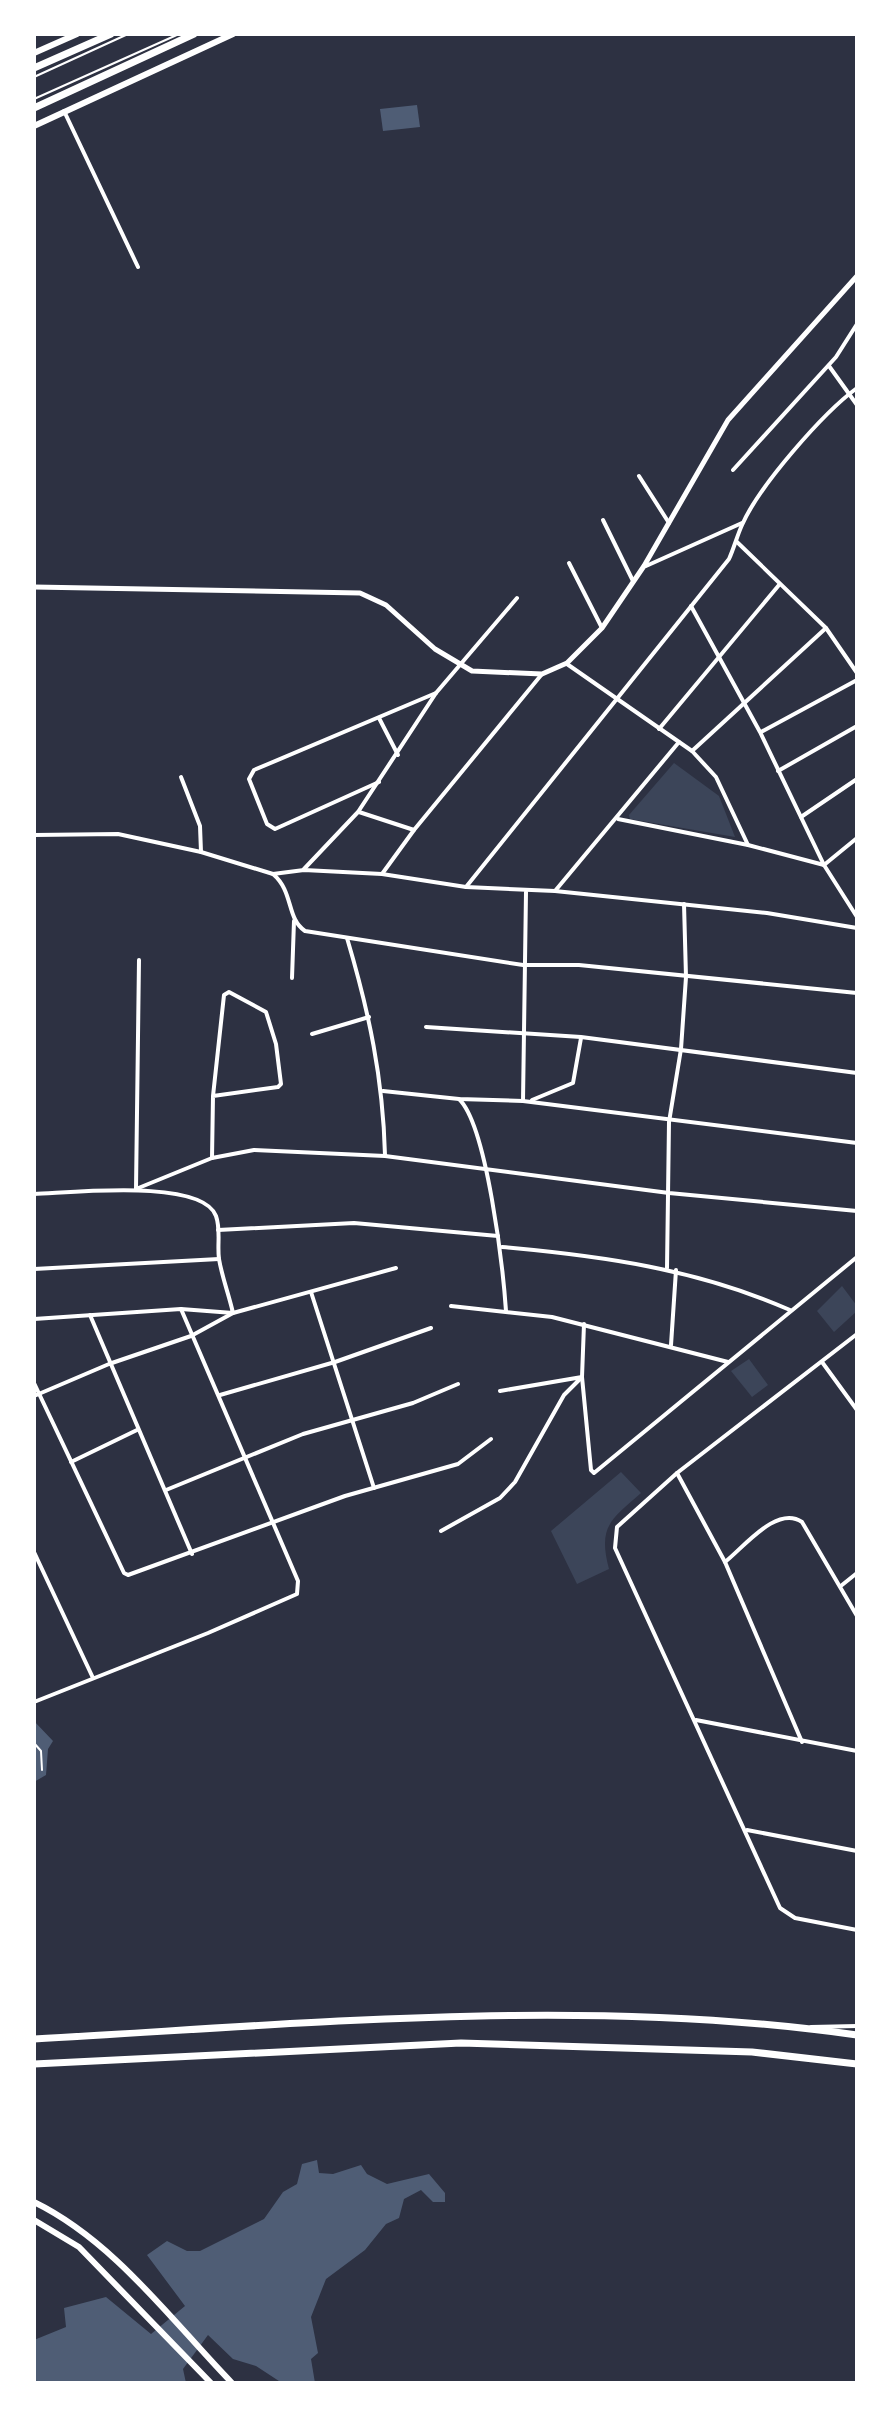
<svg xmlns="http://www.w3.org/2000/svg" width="891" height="2417" viewBox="0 0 891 2417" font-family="'Public Sans',sans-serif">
	<rect width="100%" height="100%" fill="#2d3142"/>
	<g fill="#3c4559">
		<polygon points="674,763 719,796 735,837 630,819 629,815"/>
		<polygon points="842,1286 857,1306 857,1311 834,1332 817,1311"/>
		<polygon points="749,1359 768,1385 752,1397 731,1371"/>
		<path d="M621,1472L641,1493C610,1520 598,1527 609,1569L577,1584L551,1531Z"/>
	</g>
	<g fill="#4f5d75">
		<polygon points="417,105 420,127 383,131 380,109"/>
		<polygon points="34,1721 53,1741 48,1749 46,1775 34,1782"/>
		<polygon points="317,2160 319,2173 333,2174 361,2165 367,2174 387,2184 429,2174 445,2193 445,2202 433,2202 421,2190 404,2199 399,2218 386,2224 365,2250 326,2279 311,2317 318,2353 311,2359 315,2383 282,2383 256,2366 233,2359 208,2335 183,2369 186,2383 34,2383 34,2340 66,2327 64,2308 106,2297 151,2334 185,2306 147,2255 167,2241 187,2251 200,2251 264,2219 283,2192 297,2184 302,2164"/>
	</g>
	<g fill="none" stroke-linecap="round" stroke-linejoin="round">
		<g stroke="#fff" stroke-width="2">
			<polyline points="34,77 128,34"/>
			<polyline points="34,99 179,34"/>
			<polyline points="34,1743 41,1751 42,1770"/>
		</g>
		<g stroke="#fff" stroke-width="4">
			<polyline points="64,111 138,267"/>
			<polyline points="829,366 857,405"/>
			<polyline points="733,470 836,357 857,324"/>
			<polyline points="639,476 669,523"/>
			<polyline points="603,520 633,581"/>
			<polyline points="737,542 826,628 857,673"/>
			<polyline points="569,563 602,628"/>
			<polyline points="646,566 742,523"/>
			<polyline points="691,606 760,732 824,865 857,917"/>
			<polyline points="567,664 692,751 716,777 748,845 824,865"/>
			<polyline points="379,718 398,755"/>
			<polyline points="659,729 779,585"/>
			<polyline points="761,732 857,680"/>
			<polyline points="692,751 826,628"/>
			<polyline points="778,771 857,726"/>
			<polyline points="181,777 200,826 201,852"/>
			<polyline points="379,782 275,829 267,824 249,779 254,770 436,693"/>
			<polyline points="359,812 414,830"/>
			<polyline points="801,817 857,779"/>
			<polyline points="618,819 748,845"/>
			<polyline points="34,835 118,834 201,852 273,874 304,870 382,874 466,887 555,891 767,913 857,928"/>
			<polyline points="824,865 857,838"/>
			<polyline points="304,869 358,812 436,693 517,598"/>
			<path d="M273,874C294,892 286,918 305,931L523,965H579L857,993"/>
			<polyline points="382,874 414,830 542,674"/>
			<path d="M466,887L729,559C734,548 737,536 742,525C759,486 823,413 857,388"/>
			<polyline points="555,891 679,742"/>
			<path d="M347,938C369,1012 383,1078 385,1155"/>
			<polyline points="139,960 136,1189 212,1158 254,1150 385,1156 669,1193 857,1211"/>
			<polyline points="292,978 294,921"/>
			<polyline points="426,1027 581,1037 857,1073"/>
			<polyline points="312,1034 369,1017"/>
			<polyline points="383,1091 459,1099 523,1101 857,1143"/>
			<path d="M459,1099C487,1126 503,1268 506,1311"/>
			<polyline points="532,1100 573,1083 581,1038"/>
			<polyline points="523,1101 526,892"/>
			<polyline points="212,1158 213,1096 224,995 229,992 266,1012 276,1044 281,1084 278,1087 213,1096"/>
			<path d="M34,1194C70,1193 202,1178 216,1216C221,1230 217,1245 219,1259C222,1277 229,1295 233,1313L181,1309L34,1319"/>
			<polyline points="218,1230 354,1223 498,1236"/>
			<path d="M502,1247C602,1256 697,1269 790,1310"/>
			<polyline points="667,1268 669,1122 681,1049 686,977 684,904"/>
			<polyline points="34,1269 219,1259"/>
			<polyline points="311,1292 374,1488"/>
			<polyline points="451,1306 552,1317 728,1362"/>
			<polyline points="90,1315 192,1554"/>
			<polyline points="584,1324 582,1377 591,1470 594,1473 857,1257"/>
			<polyline points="857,1334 677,1473 617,1527 615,1548 780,1908 795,1918 857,1930"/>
			<polyline points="671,1345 676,1270"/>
			<polyline points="822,1362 857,1410"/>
			<polyline points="34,1383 124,1573 128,1575 345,1496 458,1464 491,1439"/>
			<polyline points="220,1395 335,1362 431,1328"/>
			<polyline points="34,1396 109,1364 191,1336 233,1313 396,1268"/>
			<polyline points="71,1462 137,1430"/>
			<polyline points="677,1473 725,1562 802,1742"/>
			<polyline points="166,1490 303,1434 413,1403 458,1384"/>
			<polyline points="441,1531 500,1498 515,1482 564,1395 582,1377 500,1391"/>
			<polyline points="34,1552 93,1678"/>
			<path d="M725,1562C745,1546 777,1505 802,1522L857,1616"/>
			<polyline points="842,1585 857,1573"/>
			<polyline points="34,1702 208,1633 297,1594 298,1581 181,1309"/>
			<polyline points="696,1720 857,1751"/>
			<polyline points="747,1830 857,1851"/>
			<polyline points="811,2027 857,2026"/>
		</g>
		<polyline stroke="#fff" stroke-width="5" points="34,587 360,593 386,605 435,649 472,671 542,674 567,663 602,628 644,566 728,420 857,276"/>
		<g stroke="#fff" stroke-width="6">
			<polyline points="34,53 77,34"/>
			<polyline points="34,126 233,34"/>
			<path d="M34,2202C114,2241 171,2320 232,2383"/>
			<polyline points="34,2220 79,2247 211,2383"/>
		</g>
		<g stroke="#fff" stroke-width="7">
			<polyline points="34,68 111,34"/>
			<polyline points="34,108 194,34"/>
		</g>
		<g stroke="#fff" stroke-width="7">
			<path d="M34,2039C307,2024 585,1996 857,2035"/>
			<polyline points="34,2064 461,2043 752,2052 857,2064"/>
		</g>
	</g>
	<rect width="891" height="2417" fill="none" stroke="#ffffff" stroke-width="72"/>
</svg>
